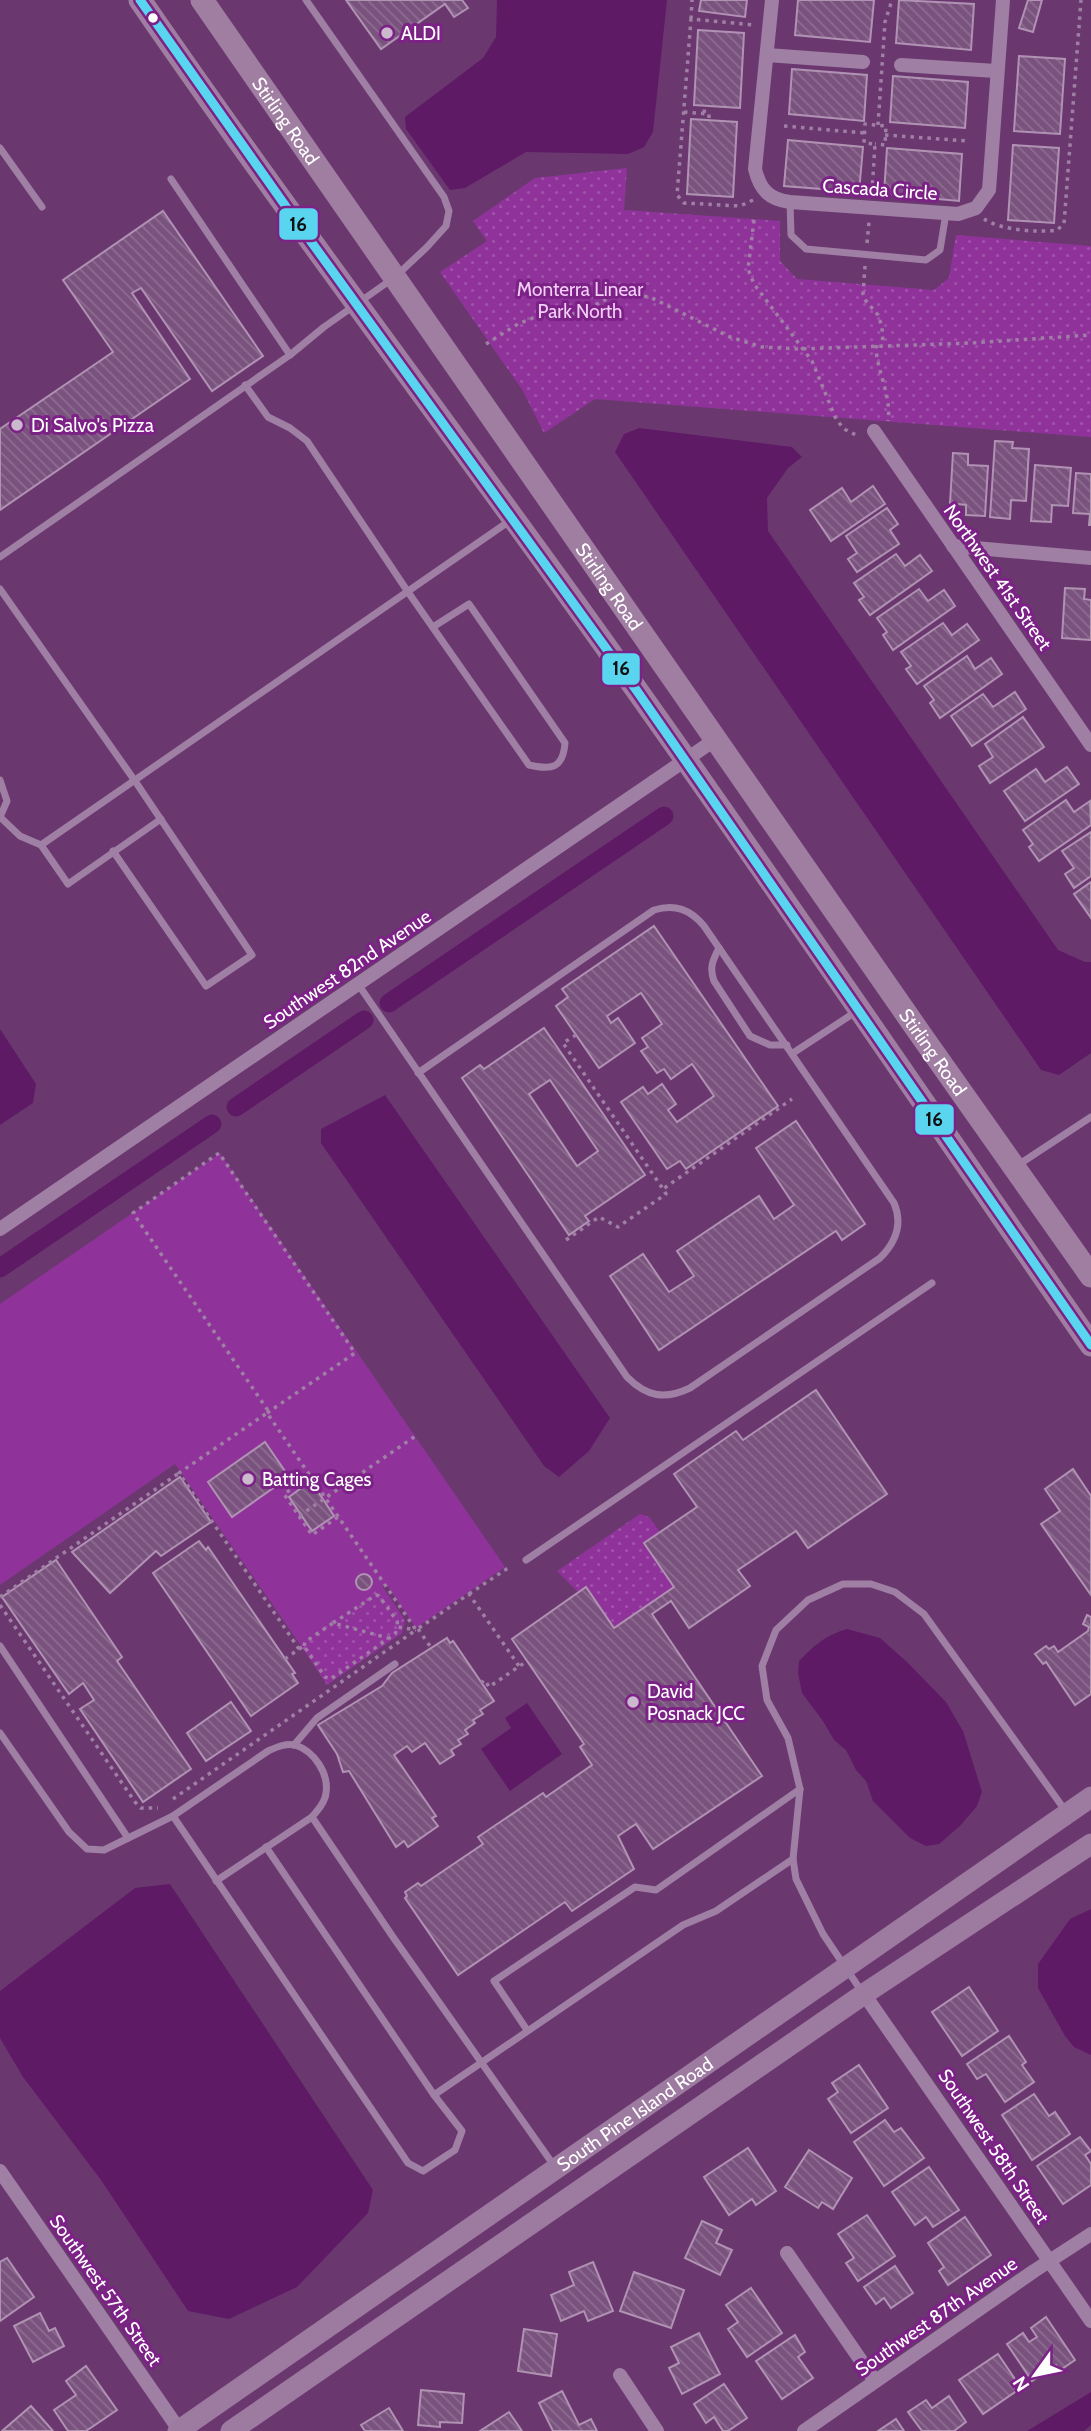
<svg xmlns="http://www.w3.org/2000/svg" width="1091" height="2431" viewBox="0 0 1091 2431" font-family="Cabin,sans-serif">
	<defs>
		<pattern id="park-dots" width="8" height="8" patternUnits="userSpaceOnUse" patternTransform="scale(1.75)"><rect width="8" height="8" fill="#8f339b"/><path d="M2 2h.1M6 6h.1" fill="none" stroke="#a052aa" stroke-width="1.8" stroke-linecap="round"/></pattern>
		<pattern id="building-back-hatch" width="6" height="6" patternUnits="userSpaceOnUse" patternTransform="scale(1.75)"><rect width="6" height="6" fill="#7a527e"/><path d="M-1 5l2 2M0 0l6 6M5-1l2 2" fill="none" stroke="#8e6c91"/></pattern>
	</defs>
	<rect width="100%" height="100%" fill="#6a386f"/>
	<g fill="url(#park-dots)">
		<polygon points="627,168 624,210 780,221 780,261 797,279 934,290 949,278 956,235 1091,246 1091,437 595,399 544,433 523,391 440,272 487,241 473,221 535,178"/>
		<polygon points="640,1514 649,1517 660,1532 645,1543 674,1587 614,1628 557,1571"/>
		<polygon points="382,1586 405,1620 402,1633 327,1685 299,1643"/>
	</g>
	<polygon fill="#8f339b" points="220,1153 505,1567 416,1628 386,1584 299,1643 175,1464 0,1585 0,1304"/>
	<g fill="#5f1a66">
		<polygon points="497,0 667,0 653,132 644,147 628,154 526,152 465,188 450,190 406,129 405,117 483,58 496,37"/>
		<polygon points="639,428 792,447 802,457 788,468 767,498 768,531 1058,950 1085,962 1091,962 1091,1053 1059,1075 1041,1070 615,452 624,434"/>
		<polygon points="0,1029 36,1084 33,1103 0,1125"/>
		<polygon points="385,1095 610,1418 589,1451 559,1477 544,1466 321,1143 321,1129"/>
		<path d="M847,1629L880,1638L907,1662L946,1702L963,1731L982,1792L977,1806L960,1826L939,1844L926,1846L910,1838L873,1801L866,1781L856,1770L846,1750L834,1740L823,1721L802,1693L798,1673L799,1661C814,1646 825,1635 847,1629Z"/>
		<polygon points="527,1703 562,1754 510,1791 481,1749 511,1728 505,1718"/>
		<polygon points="170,1884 373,2190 368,2213 297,2287 229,2319 188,2311 101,2180 23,2077 0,2038 0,1991 135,1888"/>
		<polygon points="1091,1909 1091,2055 1074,2047 1065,2036 1038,1988 1038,1964 1070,1919"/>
		<polygon points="1091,2392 1091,2425 1084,2431 1027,2431"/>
	</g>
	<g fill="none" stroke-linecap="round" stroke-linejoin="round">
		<g stroke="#5f1a66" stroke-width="19">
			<polyline points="389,1003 664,816"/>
			<polyline points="236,1107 364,1020"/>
			<polyline points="0,1268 212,1124"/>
		</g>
	</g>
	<g fill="url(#building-back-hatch)" stroke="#b092b3" stroke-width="2" fill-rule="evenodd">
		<polygon points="346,0 462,0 468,8 454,17 445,4 381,49"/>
		<polygon points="701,0 747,0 745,17 699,11"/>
		<polygon points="798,0 874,0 870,42 795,35"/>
		<polygon points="899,0 974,4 971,50 896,43"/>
		<polygon points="1028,0 1042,0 1033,32 1019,28"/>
		<polygon points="698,30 744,33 740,108 694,105"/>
		<polygon points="1019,56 1065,59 1060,134 1014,131"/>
		<polygon points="792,69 867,75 864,121 789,114"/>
		<polygon points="893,76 968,82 965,128 890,122"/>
		<polygon points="691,119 737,122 733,197 687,194"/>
		<polygon points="788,140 863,147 859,192 784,186"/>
		<polygon points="1013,145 1059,148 1054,223 1008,220"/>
		<polygon points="887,148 962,154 959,201 884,194"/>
		<polygon points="163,211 263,356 212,391 141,288 132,293 190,379 0,510 0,429 113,352 63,280"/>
		<polygon points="995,441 1013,442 1012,448 1029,449 1026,501 1011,500 1010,519 990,517"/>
		<polygon points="953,453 968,454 968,465 988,466 985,516 966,515 966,505 950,503"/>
		<polygon points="1035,465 1071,468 1068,506 1052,505 1051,522 1031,521"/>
		<polygon points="1076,473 1091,474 1091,525 1089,525 1090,514 1073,513"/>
		<polygon points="873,486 885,504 831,541 810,510 842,488 851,502"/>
		<polygon points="887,508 898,524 890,530 899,544 857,572 848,559 857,553 846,536"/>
		<polygon points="896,554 905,566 920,555 932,571 870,615 859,600 864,597 854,583"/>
		<polygon points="1065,588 1085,589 1084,599 1091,600 1091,640 1062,638"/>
		<polygon points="919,589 928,601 944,590 955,606 893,650 883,635 887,632 877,618"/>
		<polygon points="943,623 952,635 967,624 979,640 917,684 906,669 911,666 901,652"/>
		<polygon points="967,656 975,669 991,658 1002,674 940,718 930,703 934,700 924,686"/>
		<polygon points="1015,692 1026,709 972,746 951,716 983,694 993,707"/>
		<polygon points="1023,717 1044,747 990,783 979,766 993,757 985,744"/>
		<polygon points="1067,767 1079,784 1025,821 1004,791 1036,769 1045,782"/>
		<polygon points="1066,800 1074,812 1090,801 1091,825 1039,861 1029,847 1033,844 1023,830"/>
		<polygon points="1091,832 1091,876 1074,888 1065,874 1074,868 1062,851"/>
		<polygon points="1091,882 1091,918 1074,894"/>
		<polygon points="654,926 778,1106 686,1169 680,1161 667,1169 621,1102 643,1087 648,1094 662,1084 676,1104 668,1110 677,1122 714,1096 692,1064 671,1079 664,1069 657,1073 641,1051 648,1047 642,1038 662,1024 641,993 607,1016 611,1023 618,1018 635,1043 599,1068 556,1006 568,997 562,989"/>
		<path d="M544,1028L645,1175L585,1216L589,1221L569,1235L462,1078L480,1065L484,1069ZM550,1080L598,1151L577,1166L529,1094Z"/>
		<polygon points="796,1121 865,1224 842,1240 836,1231 659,1350 610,1276 643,1254 669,1292 694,1276 677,1251 759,1196 774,1219 794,1205 756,1148"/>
		<polygon points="816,1390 887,1494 808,1548 796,1531 738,1570 750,1586 689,1628 671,1601 652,1614 762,1776 653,1849 636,1824 618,1836 634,1869 572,1911 565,1902 458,1975 405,1898 407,1896 405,1892 418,1883 421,1886 483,1844 478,1837 543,1793 546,1797 592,1765 580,1747 584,1744 512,1639 586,1587 614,1628 674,1587 644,1543 697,1507 674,1474 736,1431 743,1440"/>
		<polygon points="265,1442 289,1477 232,1517 208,1482"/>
		<polygon points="1073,1469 1091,1496 1091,1595 1041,1524 1060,1511 1045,1489"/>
		<polygon points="180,1477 211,1522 161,1556 156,1551 110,1593 72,1552"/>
		<polygon points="311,1481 334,1516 312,1531 289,1497"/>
		<polygon points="199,1541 206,1550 208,1547 295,1673 292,1674 298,1683 251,1716 153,1573"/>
		<polygon points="56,1560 122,1657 117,1661 191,1769 143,1802 80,1709 94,1700 83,1683 69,1694 2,1597"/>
		<circle cx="364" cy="1582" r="8"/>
		<polygon points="1087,1615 1091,1617 1091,1694 1075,1705 1046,1662 1043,1664 1035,1654 1046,1646 1049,1649 1054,1646 1058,1652 1088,1631 1089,1627 1083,1624"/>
		<polygon points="447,1638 450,1643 453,1641 494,1701 480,1710 483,1714 473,1720 475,1723 465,1730 468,1734 458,1740 461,1744 451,1750 454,1755 440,1764 425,1743 412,1752 407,1746 394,1755 436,1816 432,1818 438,1826 408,1847 404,1841 396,1847 349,1771 343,1772 337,1754 318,1725 382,1686 392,1673"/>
		<polygon points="231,1702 251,1731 206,1761 187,1733"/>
		<polygon points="969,1987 998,2031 962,2056 932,2012"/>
		<polygon points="1009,2036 1026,2062 1022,2065 1034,2082 1005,2102 986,2074 977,2079 967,2064"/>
		<polygon points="859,2065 888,2108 851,2133 828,2099 838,2092 832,2083"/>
		<polygon points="1034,2094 1049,2116 1055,2112 1070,2134 1032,2160 1002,2115"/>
		<polygon points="885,2120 894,2132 901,2128 924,2158 884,2186 854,2142"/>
		<polygon points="1080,2137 1091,2151 1085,2155 1091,2164 1091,2185 1063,2204 1037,2166"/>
		<polygon points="748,2148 776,2191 756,2205 752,2199 729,2215 704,2177"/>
		<polygon points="809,2150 852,2178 833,2209 822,2202 818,2208 785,2187"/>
		<polygon points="929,2167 959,2210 933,2227 926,2217 915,2225 892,2192"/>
		<polygon points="867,2215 895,2256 858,2281 846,2263 854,2258 838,2234"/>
		<polygon points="965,2217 991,2255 948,2285 939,2271 944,2267 928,2243"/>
		<polygon points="702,2221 722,2230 716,2243 732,2250 720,2275 685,2258"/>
		<polygon points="7,2258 34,2297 0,2321 0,2262"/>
		<polygon points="593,2262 613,2311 588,2321 584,2311 561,2321 551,2295 574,2285 569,2272"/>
		<polygon points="895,2266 913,2293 891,2308 884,2298 876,2304 864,2287"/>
		<polygon points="634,2272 684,2290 671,2328 620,2311"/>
		<polygon points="751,2288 782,2333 747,2357 728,2329 738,2322 726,2305"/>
		<polygon points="40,2313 49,2331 55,2328 64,2346 33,2362 14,2326"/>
		<polygon points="1046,2317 1075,2360 1059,2371 1056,2365 1032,2381 1007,2344 1023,2333 1029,2342 1037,2337 1031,2328"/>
		<polygon points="524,2329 557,2334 551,2376 518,2371"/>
		<polygon points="699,2333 720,2374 682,2394 669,2368 679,2363 671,2347"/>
		<polygon points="795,2335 805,2352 798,2357 813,2378 782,2399 756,2361"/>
		<polygon points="998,2354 1021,2388 983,2414 959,2380"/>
		<polygon points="86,2366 117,2410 86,2431 68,2431 54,2410 76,2395 66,2381"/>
		<polygon points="724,2384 747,2418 728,2431 723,2431 714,2417 706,2423 694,2404"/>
		<polygon points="421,2390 464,2394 462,2423 440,2422 440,2427 418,2425"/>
		<polygon points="562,2391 579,2425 591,2419 597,2431 553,2431 539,2403"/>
		<polygon points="949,2396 966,2422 954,2431 922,2431 908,2412 926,2400 932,2408"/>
		<polygon points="31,2406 53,2431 2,2431"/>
		<polygon points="389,2408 403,2431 365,2431 361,2425"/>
		<polygon points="509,2412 522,2431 480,2431"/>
		<polygon points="896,2419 904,2431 878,2431"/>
	</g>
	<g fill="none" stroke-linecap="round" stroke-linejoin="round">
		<g stroke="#a07fa5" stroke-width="3.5" stroke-dasharray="3.5 5" stroke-linecap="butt">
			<polyline points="691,19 692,0"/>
			<polyline points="684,112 709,114 709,120"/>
			<polyline points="704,113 705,106"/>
			<polyline points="878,125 885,22 892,0"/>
			<polyline points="784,126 865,133"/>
			<polyline points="885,135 967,141"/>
			<polyline points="872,192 875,144 864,143 865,124 886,126 885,145 875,144"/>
			<polyline points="753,200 740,206 684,203 677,195 691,19 754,25"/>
			<path d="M984,219C1000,230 1038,233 1057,230L1064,224L1081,0"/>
			<polyline points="754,220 748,269 754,284 812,361 836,419 844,429 858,436"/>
			<polyline points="867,243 869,222"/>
			<polyline points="865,266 863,294 866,301 878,315 882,327 883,345"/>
			<polyline points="486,344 518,324 533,318 563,317 583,311 617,294 628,294 650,297 730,337 762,347 798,349 971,343 1091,335"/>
			<path d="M876,345C876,371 892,395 888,421"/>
			<polyline points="576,1035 563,1043 663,1189"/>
			<polyline points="566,1240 599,1217 618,1227 666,1194 663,1189 792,1099"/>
			<polyline points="267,1413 355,1353 219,1153 133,1213 269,1412"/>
			<polyline points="311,1476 284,1494 299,1516 417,1435"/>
			<polyline points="299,1516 312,1535 338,1517"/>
			<polyline points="469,1594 508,1568"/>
			<polyline points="0,1597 179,1473"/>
			<polyline points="0,1605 135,1802 141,1808 158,1808"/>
			<polyline points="333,1623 376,1595 379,1596 397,1621 398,1627"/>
			<polyline points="418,1629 430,1646"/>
			<polyline points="304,1646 305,1642 333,1623 388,1638"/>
			<polyline points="299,1649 304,1646 325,1677 331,1679 395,1634 398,1627 416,1630"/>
			<polyline points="285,1659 299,1649 179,1473 267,1413 416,1630 469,1594 519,1666"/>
			<polyline points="481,1683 485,1680 489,1687 527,1661"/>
			<polyline points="173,1799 416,1630"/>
		</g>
		<g stroke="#a07fa5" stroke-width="7">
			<polyline points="0,148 42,207"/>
			<polyline points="171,179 290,355"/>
			<polyline points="790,202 791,235 806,249 926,260 940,250 946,213"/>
			<path d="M245,385L268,417L290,428L307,441L408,592L529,765C551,770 563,769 565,743L469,604L433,627"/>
			<polyline points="0,557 290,355 324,327 395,277 427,247 446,226 449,211 444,197 306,0"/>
			<polyline points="0,589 135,781 252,955 206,986 113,851"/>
			<polyline points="0,780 7,801 0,817"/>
			<polyline points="0,817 20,836 41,845 511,520"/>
			<polyline points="41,845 68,884 161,819"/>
			<path d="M719,948C713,960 709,967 714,981L750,1036L770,1045H787"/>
			<path d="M358,984L627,1377C647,1397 665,1400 690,1388L880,1258C896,1242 903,1224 894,1203L704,926C690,909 675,904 654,910L418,1073"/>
			<polyline points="793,1053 857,1011"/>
			<polyline points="1018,1165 1091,1117"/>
			<polyline points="526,1560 932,1283"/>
			<polyline points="0,1646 128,1838"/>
			<path d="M0,1733L69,1832L87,1849L104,1850L173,1816L268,1751C277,1747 286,1743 295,1745C314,1751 329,1773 326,1793C325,1802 318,1810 312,1817L216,1881"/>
			<polyline points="294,1745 317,1718 395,1664"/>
			<polyline points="173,1816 408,2163 423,2171 455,2150 462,2131 434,2095 266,1847"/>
			<polyline points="312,1817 393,1937 555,2167"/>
			<polyline points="862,1992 823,1934 796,1879 793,1859 800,1789 788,1738 767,1700 762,1666 776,1630 808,1600 843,1584 871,1584 895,1592 924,1614 1067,1813"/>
			<polyline points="527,2030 494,1981 635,1887 656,1890 800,1789"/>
			<polyline points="434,2095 683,1925 716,1911 793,1859"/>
		</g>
		<g stroke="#a07fa5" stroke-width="14">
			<path d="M772,0L755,169C760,190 769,199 790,202L958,214L976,208L989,190L1003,0"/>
			<polyline points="767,55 863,62"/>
			<polyline points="901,65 996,71"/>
			<polyline points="874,431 1091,745"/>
			<polyline points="953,546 1091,558"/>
			<polyline points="0,1229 716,739"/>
			<polyline points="864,1994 1091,2321"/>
			<polyline points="0,2171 180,2431"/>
			<polyline points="787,2253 875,2381"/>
			<polyline points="620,2375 657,2431"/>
			<polyline points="804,2431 1034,2271 1091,2234"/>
		</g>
		<g stroke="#9d7aa0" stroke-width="21">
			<path id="s1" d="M178,2431L1091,1797"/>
			<polyline points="231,2431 864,1994 1091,1844"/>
		</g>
		<g stroke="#a07ea2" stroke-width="23">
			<path d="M140,0C279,202 427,398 571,598C748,844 918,1096 1091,1345"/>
			<path id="s2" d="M202,0L921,1035L1091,1276"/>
		</g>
		<defs>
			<polyline id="bus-1" points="140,0 299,225 637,691 1091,1345"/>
		</defs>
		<use href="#bus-1" stroke="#7c2186" stroke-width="14"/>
		<use href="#bus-1" stroke="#5ad5f0" stroke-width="9"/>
	</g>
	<circle fill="#fff" stroke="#7c2186" stroke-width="2.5" cx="153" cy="18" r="6"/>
	<g fill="#cbb9cd" stroke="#7c2186" stroke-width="2.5">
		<circle cx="387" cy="33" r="7"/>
		<circle cx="17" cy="425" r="7"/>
		<circle cx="248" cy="1479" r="7"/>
		<circle cx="633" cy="1702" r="7"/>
	</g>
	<g text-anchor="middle" stroke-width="6" stroke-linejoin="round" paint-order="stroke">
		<g font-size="19" fill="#fff" stroke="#7c2186" text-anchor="start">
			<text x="401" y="40">ALDI</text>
			<text x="31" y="432">Di Salvo's Pizza</text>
			<text x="262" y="1486">Batting Cages</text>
			<text x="647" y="1698">David<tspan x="647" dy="22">Posnack JCC</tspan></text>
		</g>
		<g font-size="19" fill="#fff" stroke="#7c2186">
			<text dy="7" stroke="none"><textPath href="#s2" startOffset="147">Stirling Road</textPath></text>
			<text transform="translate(880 189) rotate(4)" y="7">Cascada Circle</text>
			<text transform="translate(998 577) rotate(55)" y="7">Northwest 41st Street</text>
			<text dy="7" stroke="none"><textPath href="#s2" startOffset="714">Stirling Road</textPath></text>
			<text transform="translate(347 969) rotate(-34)" y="7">Southwest 82nd Avenue</text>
			<text dy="7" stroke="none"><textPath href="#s2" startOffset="1281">Stirling Road</textPath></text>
			<text dy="7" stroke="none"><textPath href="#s1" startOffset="556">South Pine Island Road</textPath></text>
			<text transform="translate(994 2146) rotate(56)" y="7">Southwest 58th Street</text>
			<text transform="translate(106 2290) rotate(55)" y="7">Southwest 57th Street</text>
			<text transform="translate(936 2316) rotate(-35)" y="7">Southwest 87th Avenue</text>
		</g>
		<g font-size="19" fill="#f3cff7" stroke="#7c2186">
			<text x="580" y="296">Monterra Linear<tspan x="580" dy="22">Park North</tspan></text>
		</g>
	</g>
	<g stroke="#7c2186" stroke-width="2.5">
		<rect x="278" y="207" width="41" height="34" rx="7" fill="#5ad5f0"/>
		<rect x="601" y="652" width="40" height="34" rx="7" fill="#5ad5f0"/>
		<rect x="914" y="1103" width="41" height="33" rx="7" fill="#5ad5f0"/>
	</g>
	<g font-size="19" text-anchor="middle" font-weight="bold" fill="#111">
		<text x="298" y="231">16</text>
		<text x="621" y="675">16</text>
		<text x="934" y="1126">16</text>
	</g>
	<g transform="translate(1035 2375) rotate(237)" stroke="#7c2186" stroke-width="5" paint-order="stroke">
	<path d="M0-5L12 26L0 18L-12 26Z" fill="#ffffff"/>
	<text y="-10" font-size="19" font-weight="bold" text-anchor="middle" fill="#ffffff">N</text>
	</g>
</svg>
